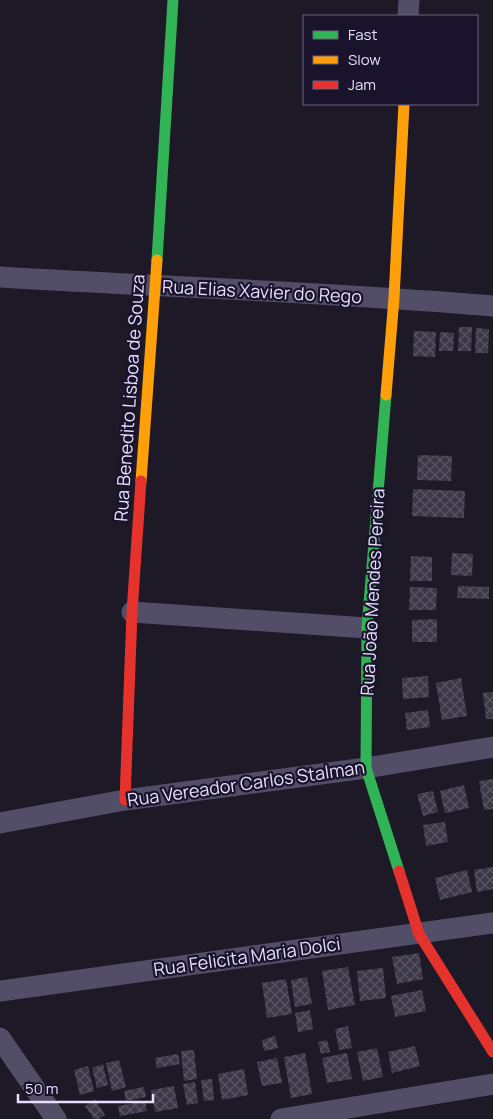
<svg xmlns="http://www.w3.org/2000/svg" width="493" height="1119" viewBox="0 0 493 1119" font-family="Manrope,sans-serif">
	<defs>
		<pattern id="building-cross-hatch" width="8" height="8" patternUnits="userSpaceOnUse" patternTransform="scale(1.25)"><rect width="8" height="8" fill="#3c3847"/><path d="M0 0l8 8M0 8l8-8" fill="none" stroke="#585463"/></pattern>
	</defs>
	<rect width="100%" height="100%" fill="#1d1926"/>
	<g fill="url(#building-cross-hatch)">
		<polygon points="459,327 472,327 471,351 458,351"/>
		<polygon points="476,328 489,329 488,353 475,353"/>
		<polygon points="414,331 436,332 435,357 413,356"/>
		<polygon points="440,332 454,333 453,351 439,351"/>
		<polygon points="418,455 452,456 451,481 417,480"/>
		<polygon points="413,489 465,491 464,518 412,516"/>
		<polygon points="452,553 473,554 472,576 451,575"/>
		<polygon points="411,556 432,557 432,581 410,581"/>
		<polygon points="458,586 489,587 489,599 457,598"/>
		<polygon points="410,587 437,588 436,610 409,610"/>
		<polygon points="437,619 437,642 412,642 412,620"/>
		<polygon points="428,676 429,697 403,699 402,678"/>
		<polygon points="461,678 467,716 442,720 436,683"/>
		<polygon points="493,692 493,719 486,719 483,693"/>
		<polygon points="428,710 430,727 407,730 405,713"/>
		<polygon points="493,779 493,809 484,810 479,781"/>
		<polygon points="464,785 469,808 445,813 440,791"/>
		<polygon points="433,791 438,812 423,816 417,794"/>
		<polygon points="445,822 448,842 426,846 423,825"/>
		<polygon points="493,867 493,889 477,892 474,870"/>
		<polygon points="467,870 472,892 440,900 435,878"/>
		<polygon points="419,953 423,979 397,984 392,957"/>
		<polygon points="348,967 355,1005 328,1010 322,971"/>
		<polygon points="383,968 386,998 360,1001 357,971"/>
		<polygon points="307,977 312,1004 295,1007 291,980"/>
		<polygon points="286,979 292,1014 267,1018 262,983"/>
		<polygon points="422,990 426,1011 395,1017 391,996"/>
		<polygon points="310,1010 313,1029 298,1032 295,1013"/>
		<polygon points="348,1026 352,1048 339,1050 335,1029"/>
		<polygon points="275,1036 278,1048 264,1051 262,1040"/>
		<polygon points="327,1040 330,1052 321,1054 318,1042"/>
		<polygon points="415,1046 420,1066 392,1073 388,1052"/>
		<polygon points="377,1048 383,1077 363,1081 357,1052"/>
		<polygon points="194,1050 197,1079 184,1081 181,1051"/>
		<polygon points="305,1053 312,1094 291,1098 284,1057"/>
		<polygon points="347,1053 352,1079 327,1083 322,1058"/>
		<polygon points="178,1054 180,1064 157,1068 155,1058"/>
		<polygon points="277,1058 282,1083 262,1086 257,1062"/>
		<polygon points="119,1060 126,1087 112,1091 106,1063"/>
		<polygon points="103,1064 108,1085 97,1088 92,1068"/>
		<polygon points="88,1066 94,1091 80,1095 74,1070"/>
		<polygon points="244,1069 248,1095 222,1100 218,1074"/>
		<polygon points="212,1079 214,1100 204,1101 201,1080"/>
		<polygon points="195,1082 198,1103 187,1105 183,1084"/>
		<polygon points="174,1086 178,1108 155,1112 151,1090"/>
		<polygon points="144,1087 146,1097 126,1101 124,1091"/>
		<polygon points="95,1099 105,1115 99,1119 94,1119 85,1106"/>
		<polygon points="145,1101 147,1111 120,1116 118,1106"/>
	</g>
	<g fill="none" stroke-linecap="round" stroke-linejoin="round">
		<g stroke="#534e67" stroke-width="21">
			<polyline points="408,16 409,0"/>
			<path d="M0,277C164,287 329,292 493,306"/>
			<polyline points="132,612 367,628"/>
			<polyline points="0,823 125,800 366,768 493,747"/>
			<polyline points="0,991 493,923"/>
			<polyline points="0,1038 56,1119"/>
			<polyline points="281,1119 493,1084"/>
		</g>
		<g stroke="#30b455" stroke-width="11">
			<polyline points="157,260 173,0"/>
			<polyline points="386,395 367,628 366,768 399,871"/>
		</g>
		<g stroke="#ff9f0a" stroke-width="11">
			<polyline points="386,395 394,298 404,104"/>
			<polyline points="141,481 157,260"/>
		</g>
		<g stroke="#e5322d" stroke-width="11">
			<polyline points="125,800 132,612 141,481"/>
			<polyline points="399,871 419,934 493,1052"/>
		</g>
	</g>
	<g text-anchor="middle" stroke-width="4.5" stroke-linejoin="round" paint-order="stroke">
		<g font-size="18" fill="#e6dffe" stroke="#1a132c">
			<text transform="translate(262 292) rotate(3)" y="6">Rua Elias Xavier do Rego</text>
			<text transform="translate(130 398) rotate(-86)" y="6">Rua Benedito Lisboa de Souza</text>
			<text transform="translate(373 592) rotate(-87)" y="6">Rua João Mendes Pereira</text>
			<text transform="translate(246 784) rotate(-8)" y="6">Rua Vereador Carlos Stalman</text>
			<text transform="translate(247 957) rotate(-8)" y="6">Rua Felicita Maria Dolci</text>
		</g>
	</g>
	<rect x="303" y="15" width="175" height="90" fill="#1a132c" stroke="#6c6580"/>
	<rect x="313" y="31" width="25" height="8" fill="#30b455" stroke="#6c6580"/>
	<text x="348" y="40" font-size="15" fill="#e6dffe">Fast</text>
	<rect x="313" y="56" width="25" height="8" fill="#ff9f0a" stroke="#6c6580"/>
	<text x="348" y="65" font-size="15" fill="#e6dffe">Slow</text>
	<rect x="313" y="81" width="25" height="8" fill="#e5322d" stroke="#6c6580"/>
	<text x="348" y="90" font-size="15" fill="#e6dffe">Jam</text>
	<path d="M18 1094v8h135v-8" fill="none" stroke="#e6dffe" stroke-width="2.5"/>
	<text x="25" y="1094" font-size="15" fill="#e6dffe" stroke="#1a132c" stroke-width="4" paint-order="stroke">50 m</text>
</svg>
